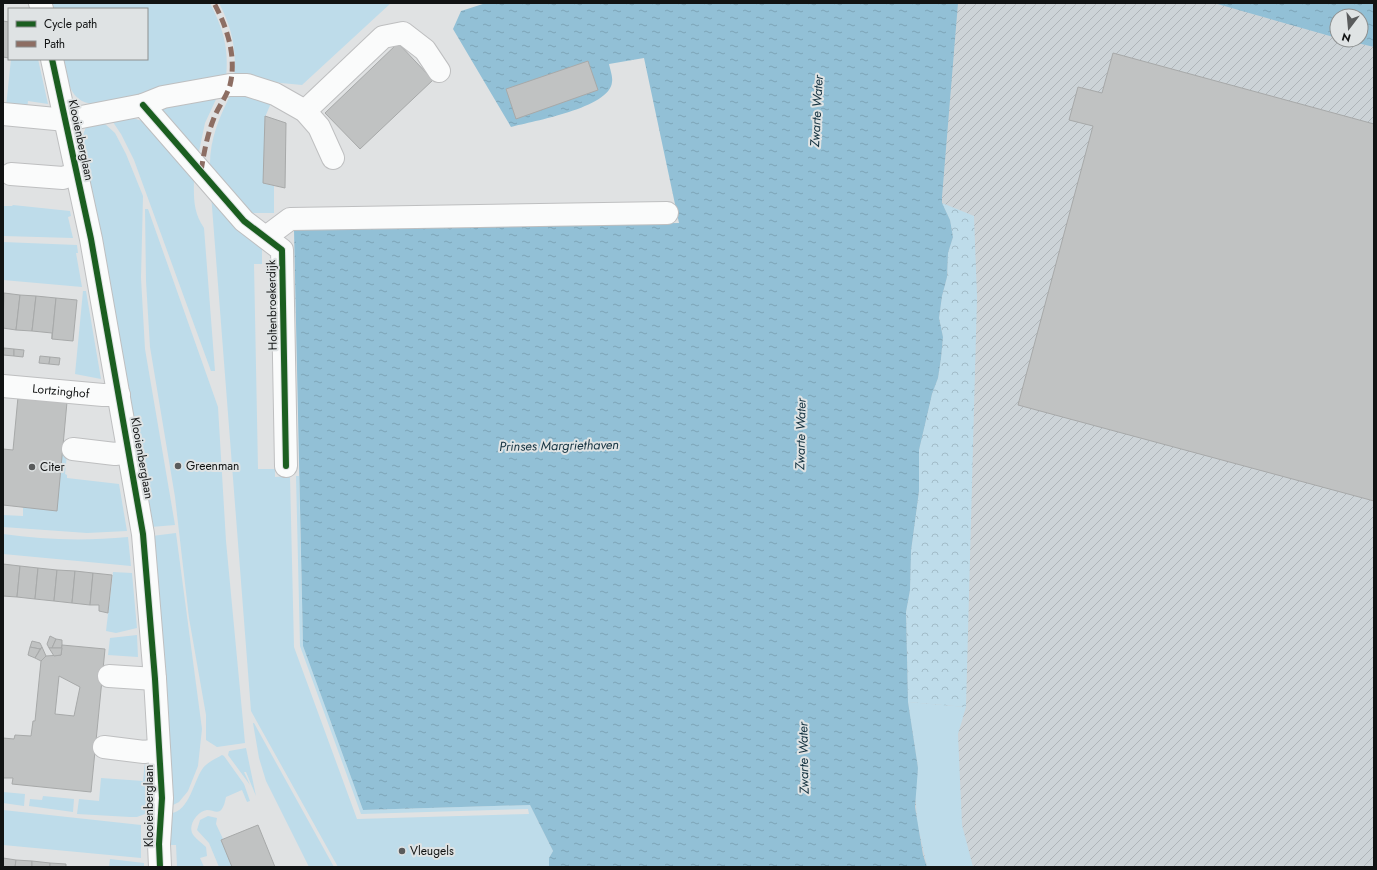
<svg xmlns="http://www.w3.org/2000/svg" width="1377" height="870" viewBox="0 0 1377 870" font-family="Jost,sans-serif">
	<defs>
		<pattern id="industrial-furrows" width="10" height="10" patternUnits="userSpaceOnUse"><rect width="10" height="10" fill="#ccd3d7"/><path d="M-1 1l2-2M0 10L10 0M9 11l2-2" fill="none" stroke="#aeb4b8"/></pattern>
		<pattern id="forest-crowns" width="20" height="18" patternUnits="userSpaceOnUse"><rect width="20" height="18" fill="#bedcea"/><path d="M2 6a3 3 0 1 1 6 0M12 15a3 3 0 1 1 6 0" fill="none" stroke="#a2bcc8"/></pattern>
		<pattern id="water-ripples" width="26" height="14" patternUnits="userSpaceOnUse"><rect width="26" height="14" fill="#92c0d6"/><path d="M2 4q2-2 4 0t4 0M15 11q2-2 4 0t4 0" fill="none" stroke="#7da4b7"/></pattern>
	</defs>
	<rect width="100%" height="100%" fill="#e0e2e3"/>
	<path fill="url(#industrial-furrows)" fill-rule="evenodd" d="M911,3H1374V867H890ZM1337,16H1361V40H1337Z"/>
	<g fill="#bedcea">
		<path d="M51,3H210C224,31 229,48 226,80L93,104C69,102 67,78 63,59H147V9H52Z"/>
		<path d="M219,3H391L302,85L281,83L254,77L234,78C237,50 232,28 219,3Z"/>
		<polygon points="11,59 38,59 48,104 28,101 27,109 6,107"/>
		<path d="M233,90L272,101L265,117L263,183L274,186V213H249L210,169C209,140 219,117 233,90Z"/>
		<polygon points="219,93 205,123 198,156 161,111 163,103"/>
		<path d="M130,117L145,122L194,175C194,195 192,210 204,228L215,371H211L134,160L121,134L111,119Z"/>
		<polygon points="105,124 115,133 126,154 143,196 141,278 145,349 175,525 151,527 81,140 86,127"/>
		<polygon points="211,194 262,247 262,264 254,264 258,469 275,469 275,477 290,476 294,647 357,819 529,814 528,809 361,814 300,646 296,476 299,476 303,646 363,810 530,805 553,851 549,858 549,867 338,867 251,711"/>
		<polygon points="13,205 70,211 71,216 68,217 73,238 3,236 3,206 12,206"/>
		<polygon points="145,209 148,209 218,407 226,541 245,743 217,747 206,740 206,715 189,618 175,497 150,347 146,281"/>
		<polygon points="3,242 77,245 78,253 76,253 82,287 3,280"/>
		<polygon points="83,291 86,291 101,379 75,374"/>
		<polygon points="62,453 67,454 65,474 67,475 67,478 119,484 127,531 87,533 3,527 3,515 23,516 23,507"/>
		<polygon points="176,533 202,729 198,766 188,791 179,802 171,806 152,536"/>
		<path d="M3,534C44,540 86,541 128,537L131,566L3,554Z"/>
		<polygon points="113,572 132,573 137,628 116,633 106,631"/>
		<polygon points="137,635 138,657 108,655 110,638"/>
		<polygon points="908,702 966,707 958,734 962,825 973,867 927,867 917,822 915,789 918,768"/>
		<polygon points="253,723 254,723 334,867 309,867 266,781 259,758"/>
		<polygon points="246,748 256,796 246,772 244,772 250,785 228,755 229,751"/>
		<path d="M222,755L224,756L244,784L250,801L247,802L242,790L226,797C225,801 224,808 220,811C216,813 212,810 207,810C197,811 186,827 194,836C197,840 202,843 206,847L207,856L200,858L204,867H177L176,845H168L171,813C189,812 194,780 203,768C208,762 215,759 222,755Z"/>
		<polygon points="145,761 147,802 145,814 137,817 130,817 77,814 79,799 99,801 101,778 143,781"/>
		<polygon points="3,792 25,794 24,806 3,803"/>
		<polygon points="43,796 74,799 73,812 29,806 30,799 42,800"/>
		<polygon points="3,810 141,825 141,858 3,845"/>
		<polygon points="208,816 217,818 216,824 223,839 221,840 232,867 219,867 209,843 197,830 200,820"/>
		<polygon points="110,859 144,863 144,867 109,867"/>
	</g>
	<polygon fill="url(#forest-crowns)" points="942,203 974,216 977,297 966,707 908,702 906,612 910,590 911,551 919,491 919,450 932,394 938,378 941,358 943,337 939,318 942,296 947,277 948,253 953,237 950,220"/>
	<g fill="url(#water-ripples)">
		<path d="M486,3H958L942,197V203L950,220L953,237L948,253L947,277L942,296L939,318L943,337L941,358L938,378L932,394L919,450V491L911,551L910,590L906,612L908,702L918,768L915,807L923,855L927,867H549V858L553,851L530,805L363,810L303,646L294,230L679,223L644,58L609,64C610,69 613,77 612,82C610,108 533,121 511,127L453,29L461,11Z"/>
		<polygon points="1214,3 1374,3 1374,47 1345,40 1361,40 1361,16 1337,16 1337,38"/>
	</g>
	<g fill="#c0c2c2" stroke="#a7a9a9" fill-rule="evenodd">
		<polygon points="3,21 9,22 9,58 3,57"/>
		<polygon points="398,43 433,80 360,149 325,113"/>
		<polygon points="1113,53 1374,124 1374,501 1018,405 1093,126 1069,120 1078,87 1102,93"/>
		<polygon points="588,61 598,90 516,119 506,89"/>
		<polygon points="265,116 286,123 285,188 263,183"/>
		<polygon points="4,293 20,295 16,330 3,328"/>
		<polygon points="20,295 36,296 32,331 16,330"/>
		<polygon points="36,296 56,298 52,339 52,333 32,331"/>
		<polygon points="56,298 77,300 73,341 52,339"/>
		<polygon points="4,348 14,349 14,356 3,355"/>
		<polygon points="14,349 24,350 23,357 14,356"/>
		<polygon points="40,356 50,357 49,364 39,363"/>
		<polygon points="50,357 60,358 59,365 49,364"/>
		<polygon points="18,397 67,402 57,511 3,505 3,449 13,450"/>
		<polygon points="3,564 20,566 17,597 3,596"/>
		<polygon points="20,566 38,568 35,599 17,597"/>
		<polygon points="38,568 57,570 54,601 35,599"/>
		<polygon points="57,570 75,571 72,603 54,601"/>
		<polygon points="75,571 93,573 90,605 72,603"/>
		<polygon points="93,573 112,575 108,612 108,613 99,611 99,605 90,605"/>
		<polygon points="50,636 56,639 52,648 49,648 47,644"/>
		<polygon points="56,639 62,640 62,648 52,648"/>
		<polygon points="32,641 40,643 42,647 40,649 30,647"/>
		<path d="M62,645L105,649L91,792L12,784L13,778H3V738L14,739L15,735L31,736L33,721H35L41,661L46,656L61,655ZM59,676L80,687L74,716L55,714Z"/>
		<polygon points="30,647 40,649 35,658 28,655"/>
		<polygon points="42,647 46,656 41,661 35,658"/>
		<polygon points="49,648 62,648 61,655 54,656"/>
		<polygon points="258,825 275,867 232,867 221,840"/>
		<polygon points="3,858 16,860 15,867 3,867"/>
		<polygon points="16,860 32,861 32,867 15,867"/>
		<polygon points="32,861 50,863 50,867 32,867"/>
		<polygon points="50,863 66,864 66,867 50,867"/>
	</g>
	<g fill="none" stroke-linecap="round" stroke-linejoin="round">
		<defs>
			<g id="minor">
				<polyline points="40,3 42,9"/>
				<polyline points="52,59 91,239 143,534 155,679 162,798 159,844 160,867"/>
				<polyline points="143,105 244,221 282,250 286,466"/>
				<polyline points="305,111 383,37 403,33 425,50 439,71"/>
				<polyline points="3,114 66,120 143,105 163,97 230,85 247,85 275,94 305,111 319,127 333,158"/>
				<polyline points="11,174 63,178 77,173"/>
				<polyline points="266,237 290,219 667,213"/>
				<path id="s1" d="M3,386L103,395H119"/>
				<polyline points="73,449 115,454 130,452"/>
				<polyline points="109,676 155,679"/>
				<polyline points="104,747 144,752 159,750"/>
			</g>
		</defs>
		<use href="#minor" stroke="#bebfc0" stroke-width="24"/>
		<use href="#minor" stroke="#fafbfb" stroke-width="22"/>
		<path stroke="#8d6e63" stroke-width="5" stroke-dasharray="10 5" stroke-linecap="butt" d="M201,171C204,153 207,135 214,118C218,107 227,96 230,85C237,57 227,27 214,3"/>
		<defs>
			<g id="cycleway">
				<polyline points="52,59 91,239 143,534 155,679 162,798 159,844 160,867"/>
				<polyline points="143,105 244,221 282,250 286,466"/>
			</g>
		</defs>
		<use href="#cycleway" stroke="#dfe3e4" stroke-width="8"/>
		<use href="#cycleway" stroke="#1b5e20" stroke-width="6"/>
	</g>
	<g fill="#595b5c" stroke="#dfe3e4" stroke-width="1.5">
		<circle cx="178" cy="466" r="4"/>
		<circle cx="32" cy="467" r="4"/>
		<circle cx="402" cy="851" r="4"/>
	</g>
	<g text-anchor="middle" stroke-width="4" stroke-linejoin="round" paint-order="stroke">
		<g font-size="12" fill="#111313" stroke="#dfe3e4">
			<text transform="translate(81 140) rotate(78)" y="4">Klooienberglaan</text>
			<text transform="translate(272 305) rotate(-91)" y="4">Holtenbroekerdijk</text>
			<text dy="4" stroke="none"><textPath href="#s1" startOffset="58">Lortzinghof</textPath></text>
			<text transform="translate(142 458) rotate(80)" y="4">Klooienberglaan</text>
			<text transform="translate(149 806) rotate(-90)" y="4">Klooienberglaan</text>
		</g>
		<g font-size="12" fill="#111313" stroke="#dfe3e4" text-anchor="start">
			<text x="186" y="470">Greenman</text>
			<text x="40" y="471">Citer</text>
			<text x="410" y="855">Vleugels</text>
		</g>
		<g font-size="13" font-style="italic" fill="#13313f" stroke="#dfe3e4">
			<text transform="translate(816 111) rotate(-87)" y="5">Zwarte Water</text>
			<text transform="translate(800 434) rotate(-89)" y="5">Zwarte Water</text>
			<text transform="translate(559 445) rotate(-1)" y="5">Prinses Margriethaven</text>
			<text transform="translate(803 758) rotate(-91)" y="5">Zwarte Water</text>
		</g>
	</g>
	<rect width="1377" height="870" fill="none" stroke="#111313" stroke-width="8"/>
	<rect x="8" y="8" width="140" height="52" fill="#dfe3e4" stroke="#8d9090"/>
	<rect x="16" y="21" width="20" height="6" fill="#1b5e20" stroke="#8d9090"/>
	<text x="44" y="28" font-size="12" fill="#111313">Cycle path</text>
	<rect x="16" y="41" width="20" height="6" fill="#8d6e63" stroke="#8d9090"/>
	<text x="44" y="48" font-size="12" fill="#111313">Path</text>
	<g transform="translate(1349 28) rotate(196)"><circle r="19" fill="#dfe3e4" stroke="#8d9090"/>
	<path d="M0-3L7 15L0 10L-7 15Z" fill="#595b5c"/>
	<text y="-6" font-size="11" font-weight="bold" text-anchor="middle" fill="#111313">N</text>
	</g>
</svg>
